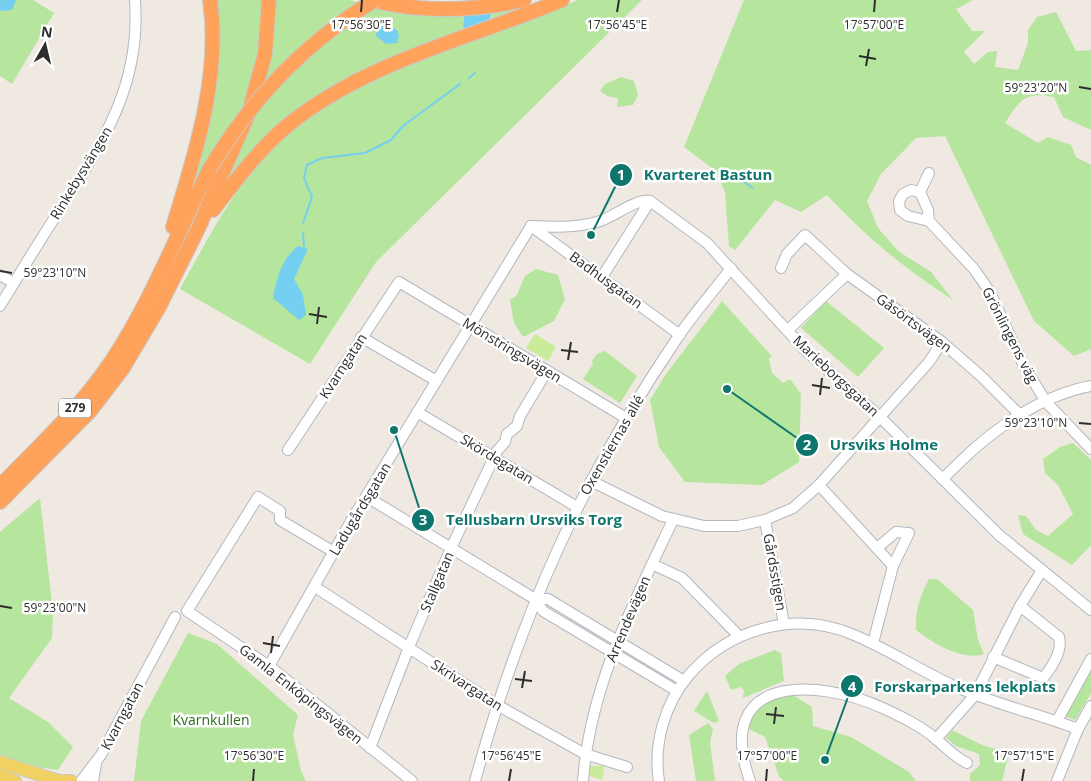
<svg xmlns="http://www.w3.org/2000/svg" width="1091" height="781" viewBox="0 0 1091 781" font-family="'Open Sans',sans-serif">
	<rect width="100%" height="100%" fill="#efe9e1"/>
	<g fill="#b6e59e">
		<polygon points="0,0 33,0 54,13 12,84 0,76"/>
		<polygon points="215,0 262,0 263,23 257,61 247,103 205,167 184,209"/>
		<polygon points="276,0 350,0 376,7 464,15 463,26 467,31 327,91 220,193 258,110 273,41"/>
		<polygon points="547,0 489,23 493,12"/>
		<path d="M578,0H642L376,262L310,364L180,289C204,246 226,202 258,164C338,70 470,47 578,0Z"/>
		<path d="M744,0H973L956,9L972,31H985L964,52L974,64L988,52L997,51L995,67L1018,70L1028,43V30L1037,17L1056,12L1076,51L1091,50V130L1063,117L1054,97C1025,91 1019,101 1005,123L1038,143L1048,137L1071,145L1076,157L1091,165V349L1074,356L1034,321L945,136L916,138L881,174L867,201L878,228L898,251L931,272L953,300C904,268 867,238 827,195L801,212L775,200L735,250L729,246L725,192L716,171L684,147Z"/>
		<polygon points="621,77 634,81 638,95 633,105 617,107 618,98 607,96 600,91 605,84"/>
		<polygon points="536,269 558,275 565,299 554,321 523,337 514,323 510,300 517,295 525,276"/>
		<polygon points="722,301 769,353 772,356 769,359 772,373 783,383 790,379 801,394 799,462 762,485 685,482 659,447 650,400 666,374"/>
		<polygon points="826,301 884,348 858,377 801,328"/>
		<polygon points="605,351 637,376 620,403 583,379 593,364 592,361 597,354"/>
		<polygon points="1073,443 1091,460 1091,545 1072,565 1023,534 1018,515 1026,516 1036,530 1048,536 1073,514 1058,485 1045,473 1043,459 1060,447"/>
		<polygon points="40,498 53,613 52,638 9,698 48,722 73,747 58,770 18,764 0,757 0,532"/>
		<path d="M929,579H937L973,610L978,640L984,654C961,661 933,643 916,630C915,611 920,596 929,579Z"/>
		<polygon points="188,633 217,644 298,715 293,734 301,771 306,781 134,781 141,721"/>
		<polygon points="775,650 781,653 784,681 743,698 744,690 740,687 731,690 725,676 739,664"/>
		<polygon points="1091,669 1091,693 1075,720 1064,716"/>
		<polygon points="707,691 719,721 714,723 694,711"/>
		<path d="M793,695L812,707L813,726L851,737L909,772L916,781H784L779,776L765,737L747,728C756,704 767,697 793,695Z"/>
		<polygon points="708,723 713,729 710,742 715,781 696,781 689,735"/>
		<polygon points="952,730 982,745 1009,753 1002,781 970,781 970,774 980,765 979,754 956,746 946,738"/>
	</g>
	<g fill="#c9ec9a">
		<polygon points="535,334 556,347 548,361 526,348"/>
		<polygon points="590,766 604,766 603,780 589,776"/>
	</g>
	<g fill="#75cff0">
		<polygon points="0,0 16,0 12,10 0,11"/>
		<polygon points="466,0 496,0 487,28 467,31 463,26"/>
		<polygon points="387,25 397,30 399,35 397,43 386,44 376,36 378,26"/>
		<path d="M298,246L308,249L294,279L303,295L306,315L299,320L273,298C276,280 282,258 298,246Z"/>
	</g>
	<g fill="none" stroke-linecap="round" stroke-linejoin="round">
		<g stroke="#75cff0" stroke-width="2">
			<polyline points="469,78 475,73"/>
			<polyline points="733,175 753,188"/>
			<polyline points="303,223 312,197 304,178 307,165 322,158 365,153 391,140 403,126 460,84"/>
			<polyline points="303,233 304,247"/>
		</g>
		<defs>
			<g id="minor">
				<polyline points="920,192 929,173"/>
				<polyline points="650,201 707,243 805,350 879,416 999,535 1091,610"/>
				<polyline points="929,221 928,210 920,192 911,190 903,194 899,201 900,210 908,216 929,221 974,269 990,292 1023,364 1046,402 1091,449"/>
				<polyline points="531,226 680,335"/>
				<path d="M531,226C553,227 575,228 597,222C614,218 633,199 650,201"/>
				<polyline points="781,268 787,254 805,235 847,274 942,342 982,377 1020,415"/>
				<polyline points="0,275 14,283"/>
				<polyline points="602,277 650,201"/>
				<path d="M0,306C20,273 40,240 61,208C104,140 141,85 135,0"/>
				<polyline points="788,330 847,274"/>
				<polyline points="361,337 435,380"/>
				<polyline points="417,412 577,507"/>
				<polyline points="288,450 399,282 626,418"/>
				<path d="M942,479C949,473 955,467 962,460C996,427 1043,395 1091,386"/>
				<polyline points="591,481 662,516 704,526 738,526 765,520 793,508 819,485 929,362 942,342"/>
				<polyline points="819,485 893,566"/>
				<polyline points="367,497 535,599 543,611 677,691"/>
				<polyline points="765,520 784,624"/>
				<polyline points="334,552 280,520 280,511 258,497 187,611 269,666 412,781"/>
				<polyline points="652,564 682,578 738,635"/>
				<polyline points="315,587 497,705 585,754 627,767"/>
				<polyline points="535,599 548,599 684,681"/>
				<polyline points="873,643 893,566 909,533 896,532 877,548"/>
				<path d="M993,657L1043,678C1052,667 1063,651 1059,637L1020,606"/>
				<polyline points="269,666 351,521 531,226"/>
				<polyline points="1057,721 1091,659"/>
				<polyline points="936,739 975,695 1020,606 1042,570"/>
				<polyline points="370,748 409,647 451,548 497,451 505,442 507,434 517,426 520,416 547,371"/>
				<polyline points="81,781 101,755 175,617"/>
				<polyline points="93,781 96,764"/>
				<path d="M475,781C520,617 582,478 678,337C694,313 714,291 731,268"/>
				<path d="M583,781C590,686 633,604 673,520"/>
				<path d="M659,781C653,744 665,703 689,675C729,628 797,610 854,635C888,649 919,670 952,685C993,704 1036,713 1078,729"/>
				<path d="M750,781C712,674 816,677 885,709C902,717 923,727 937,740C948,749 955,757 967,763"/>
				<polyline points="1057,781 1078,729 1091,706"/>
			</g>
			<g id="major">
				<polyline points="0,762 59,781 71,781"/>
				<polyline points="0,775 15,781"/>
			</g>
			<g id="highway">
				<path d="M371,0C422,13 474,11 524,0"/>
				<path d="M213,210C236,180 258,150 288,125C367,61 469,39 562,0"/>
				<path d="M173,227C195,155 221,76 210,0"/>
				<path d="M0,486C39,446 80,408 111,362C151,302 177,234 209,170"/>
				<polyline points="0,502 91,410 123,368 158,309 198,229 248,115 265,54 269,0"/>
			</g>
		</defs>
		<use href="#minor" stroke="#b4b7c1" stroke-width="12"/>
		<use href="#major" stroke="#c9c9c9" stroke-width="14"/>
		<use href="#highway" stroke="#c9c9c9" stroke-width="16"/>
		<use href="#minor" stroke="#fff" stroke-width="10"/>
		<use href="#major" stroke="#f2d163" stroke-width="12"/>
		<use href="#highway" stroke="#ffa35c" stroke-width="14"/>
		<defs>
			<path id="highway-bridge" d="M209,170C251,99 304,43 375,0"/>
		</defs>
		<use href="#highway-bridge" stroke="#c9c9c9" stroke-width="16" stroke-linecap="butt"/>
		<use href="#highway-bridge" stroke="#ffa35c" stroke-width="14"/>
	</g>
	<path fill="none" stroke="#2e2e2e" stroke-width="2" d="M361,12L362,0M617,12L619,0M874,12L875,0M859,56L876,59M866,66L869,49M1079,87L1091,89M0,271L12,273M309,314L327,317M317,324L319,307M561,350L578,352M568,360L571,342M812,385L830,388M820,395L822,378M1079,423L1091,424M0,606L12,608M263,643L280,646M271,653L273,636M515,679L532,681M522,688L525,671M766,714L784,716M774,724L776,707M253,781L254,769M509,781L511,769M766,781L767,769M1022,781L1024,769"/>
	<g text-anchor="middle" stroke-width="5" stroke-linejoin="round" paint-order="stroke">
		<rect fill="#fff" stroke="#6d6d6d" stroke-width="1" x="59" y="398.5" width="32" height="19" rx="4"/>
		<g font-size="12" font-weight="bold" fill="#2e2e2e">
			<text x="75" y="412">279</text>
		</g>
		<g font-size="14" fill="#2e2e2e" stroke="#fff">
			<text transform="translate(81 173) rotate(-59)" y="5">Rinkebysvängen</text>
			<text transform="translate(606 280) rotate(36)" y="5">Badhusgatan</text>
			<text transform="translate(914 323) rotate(36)" y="5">Gåsörtsvägen</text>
			<text transform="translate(1010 335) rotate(63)" y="5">Grönlingens väg</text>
			<text transform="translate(512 350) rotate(31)" y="5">Mönstringsvägen</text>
			<text transform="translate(343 366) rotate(-57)" y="5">Kvarngatan</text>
			<text transform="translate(836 376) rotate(43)" y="5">Marieborgsgatan</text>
			<text transform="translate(612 445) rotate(-60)" y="5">Oxenstiernas allé</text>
			<text transform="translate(497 459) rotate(31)" y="5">Skördegatan</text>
			<text transform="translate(360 509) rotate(-59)" y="5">Ladugårdsgatan</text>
			<text transform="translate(775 572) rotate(80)" y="5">Gårdsstigen</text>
			<text transform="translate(437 582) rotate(-67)" y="5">Stallgatan</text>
			<text transform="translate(628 619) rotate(-67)" y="5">Arrendevägen</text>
			<text transform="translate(467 685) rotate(33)" y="5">Skrivargatan</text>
			<text transform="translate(301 694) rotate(38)" y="5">Gamla Enköpingsvägen</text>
			<text transform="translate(122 716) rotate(-62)" y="5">Kvarngatan</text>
		</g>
		<g font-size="14" fill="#2c6e1b" stroke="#fff">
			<text x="211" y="725">Kvarnkullen</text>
		</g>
	</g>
	<g font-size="12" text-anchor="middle" fill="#2e2e2e" stroke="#fff" stroke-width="5" stroke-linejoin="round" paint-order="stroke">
		<text x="361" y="29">17°56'30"E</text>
		<text x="617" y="29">17°56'45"E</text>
		<text x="874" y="29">17°57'00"E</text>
		<text x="1036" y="92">59°23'20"N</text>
		<text x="55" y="277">59°23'10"N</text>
		<text x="1036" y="427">59°23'10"N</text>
		<text x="55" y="612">59°23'00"N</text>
		<text x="254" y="760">17°56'30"E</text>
		<text x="511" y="760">17°56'45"E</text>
		<text x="767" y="760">17°57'00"E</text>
		<text x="1024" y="760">17°57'15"E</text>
	</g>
	<path fill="none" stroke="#0f766e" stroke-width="2" d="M591 235L621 175M727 389L807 445M394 430L423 520M825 760L852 686"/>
	<g fill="#0f766e" stroke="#fff" stroke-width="2">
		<circle cx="591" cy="235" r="5"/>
		<circle cx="727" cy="389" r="5"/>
		<circle cx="394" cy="430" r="5"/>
		<circle cx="825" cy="760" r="5"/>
		<circle cx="621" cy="175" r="12"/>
		<circle cx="807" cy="445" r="12"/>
		<circle cx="423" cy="520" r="12"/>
		<circle cx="852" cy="686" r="12"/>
	</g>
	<g font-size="15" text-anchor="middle" font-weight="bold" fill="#fff">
		<text x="621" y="180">1</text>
		<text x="807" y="450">2</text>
		<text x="423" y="525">3</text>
		<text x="852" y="692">4</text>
	</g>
	<g font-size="15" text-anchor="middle" font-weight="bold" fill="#0f766e" stroke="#fff" stroke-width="5" stroke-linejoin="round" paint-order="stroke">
		<text x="708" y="180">Kvarteret Bastun</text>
		<text x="884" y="450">Ursviks Holme</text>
		<text x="534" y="525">Tellusbarn Ursviks Torg</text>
		<text x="965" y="692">Forskarparkens lekplats</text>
	</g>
	<g transform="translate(45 45) rotate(8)" stroke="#ffffff" stroke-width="4" paint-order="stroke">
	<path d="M0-4L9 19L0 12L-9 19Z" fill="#2e2e2e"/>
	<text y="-8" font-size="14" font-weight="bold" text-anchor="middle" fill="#2e2e2e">N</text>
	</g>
</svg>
